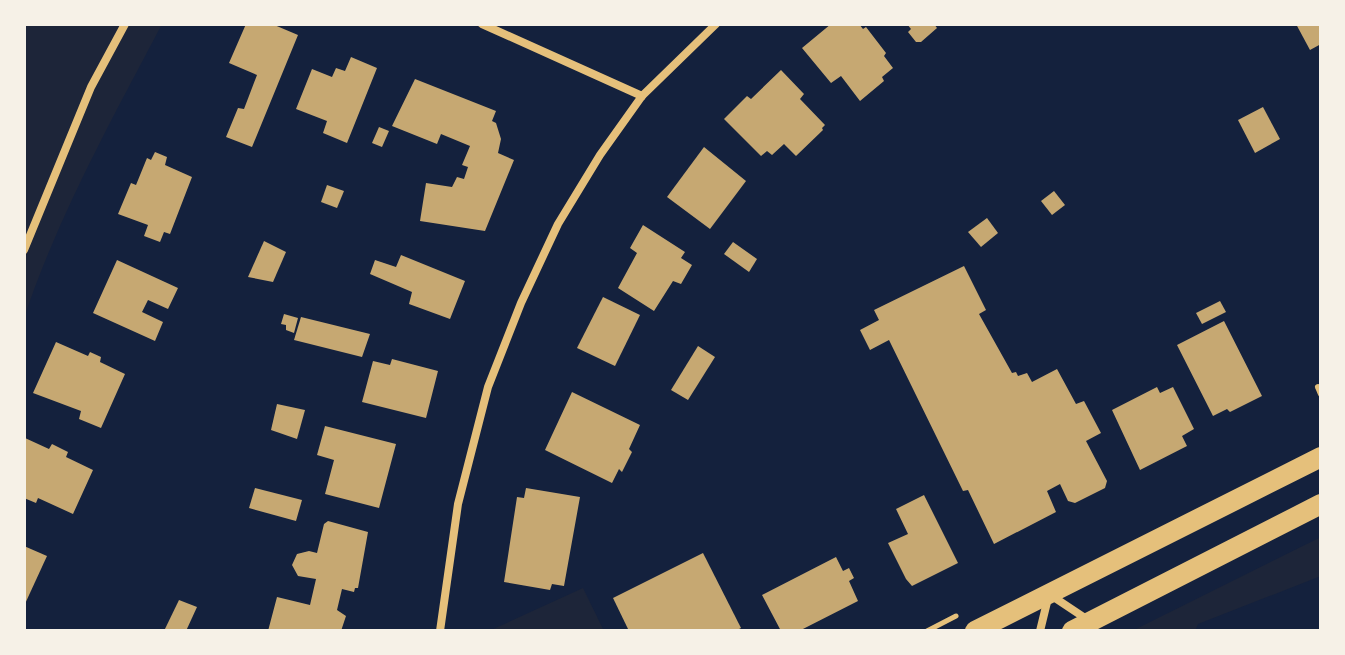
<svg xmlns="http://www.w3.org/2000/svg" width="1345" height="655" viewBox="0 0 1345 655" font-family="'Sofia Sans Condensed',sans-serif">
	<rect width="100%" height="100%" fill="#14213d"/>
	<g fill="#1d2539">
		<path d="M24,24H162C112,119 58,216 24,318Z"/>
		<polygon points="1321,537 1321,576 1198,624 1195,631 1132,631"/>
		<polygon points="583,588 604,631 489,631"/>
	</g>
	<g fill="#c6a872">
		<polygon points="246,24 272,24 298,35 252,147 226,137 238,108 244,109 257,75 229,63"/>
		<polygon points="831,24 859,24 863,29 866,27 886,53 884,56 893,68 882,77 884,81 860,101 841,76 831,83 802,48"/>
		<polygon points="907,24 934,24 937,28 921,42 916,42 908,32 911,29"/>
		<polygon points="1296,24 1321,24 1321,44 1310,50"/>
		<polygon points="351,57 377,68 347,143 323,133 327,121 296,109 312,69 332,77 336,68 345,71"/>
		<polygon points="781,70 804,94 800,99 825,125 822,128 823,130 796,156 784,144 772,155 767,151 761,156 724,119 747,96 751,99"/>
		<polygon points="415,79 496,111 492,121 496,123 501,139 498,153 514,160 485,231 420,221 426,183 452,187 457,177 464,179 468,167 462,165 470,146 441,134 437,144 392,126"/>
		<polygon points="1263,107 1280,139 1255,153 1238,120"/>
		<polygon points="379,127 389,131 382,147 372,143"/>
		<polygon points="704,147 746,181 710,229 667,197"/>
		<polygon points="155,152 167,157 165,165 192,177 170,234 164,232 160,242 144,236 148,225 118,214 131,183 136,185 147,158 151,160"/>
		<polygon points="327,185 344,191 337,208 321,202"/>
		<polygon points="1054,191 1065,205 1052,215 1041,201"/>
		<polygon points="987,218 998,233 981,247 968,232"/>
		<polygon points="643,225 685,252 681,258 692,265 681,284 673,281 654,311 618,288 637,253 630,248"/>
		<polygon points="264,241 286,252 273,282 248,277"/>
		<polygon points="733,242 757,259 749,272 724,254"/>
		<polygon points="401,255 465,281 450,319 409,304 412,292 370,274 375,260 396,267"/>
		<polygon points="117,260 178,288 168,309 148,300 142,312 163,322 155,341 93,313"/>
		<polygon points="964,266 986,310 979,314 1012,373 1016,372 1018,376 1027,373 1032,382 1057,369 1076,404 1084,401 1101,433 1086,441 1107,481 1105,488 1075,503 1068,501 1060,484 1047,491 1056,512 994,544 968,490 963,491 889,340 870,350 860,330 879,320 874,310"/>
		<polygon points="603,297 640,315 615,366 577,348"/>
		<polygon points="1220,301 1226,312 1202,324 1196,313"/>
		<polygon points="284,314 298,318 294,333 286,330 286,325 281,324"/>
		<polygon points="301,317 370,334 362,357 294,340"/>
		<polygon points="1224,321 1262,396 1230,412 1227,409 1213,416 1177,345"/>
		<polygon points="56,342 88,356 90,352 101,357 100,362 125,374 101,428 79,419 81,411 33,393"/>
		<polygon points="698,346 715,357 688,400 671,390"/>
		<polygon points="392,359 438,371 426,418 362,402 373,361 390,365"/>
		<polygon points="1157,387 1160,393 1173,387 1194,429 1182,436 1187,446 1140,470 1112,410"/>
		<polygon points="572,392 640,425 629,449 632,452 622,472 619,469 612,483 545,450"/>
		<polygon points="277,404 305,410 297,439 271,430"/>
		<polygon points="325,426 396,444 379,508 325,494 334,460 317,455"/>
		<polygon points="25,438 49,449 52,444 68,452 66,457 93,470 73,514 38,498 36,503 24,498"/>
		<polygon points="255,488 302,500 296,521 249,508"/>
		<polygon points="526,488 580,497 564,586 552,584 550,590 504,582 517,497 524,498"/>
		<polygon points="924,495 958,563 912,586 906,579 888,543 908,534 896,509"/>
		<polygon points="328,521 368,532 358,588 355,588 354,592 342,589 337,610 346,616 341,631 268,631 277,597 310,605 316,579 298,576 292,565 297,554 309,551 317,553 324,524"/>
		<polygon points="24,546 47,556 24,606"/>
		<polygon points="703,553 741,628 735,631 629,631 613,598"/>
		<polygon points="836,557 843,571 849,568 854,578 849,581 858,601 799,631 781,631 762,595"/>
		<polygon points="179,600 197,607 186,631 164,631"/>
	</g>
	<g fill="none" stroke-linecap="round" stroke-linejoin="round">
		<polyline stroke="#e5c07b" stroke-width="5" points="927,631 956,616"/>
		<polyline stroke="#e5c07b" stroke-width="6" points="1318,387 1321,394"/>
		<g stroke="#e5c07b" stroke-width="8">
			<polyline points="482,24 642,96"/>
			<polyline points="24,250 91,87 125,24"/>
			<polyline points="440,631 458,504 488,387 521,303 558,224 600,155 642,96 716,24"/>
			<polyline points="1040,631 1049,594 1088,620"/>
		</g>
		<g stroke="#e5c07b" stroke-width="20">
			<polyline points="975,631 1321,457"/>
			<polyline points="1072,631 1321,504"/>
		</g>
	</g>
	<rect width="1345" height="655" fill="none" stroke="#f6f1e7" stroke-width="52"/>
</svg>
